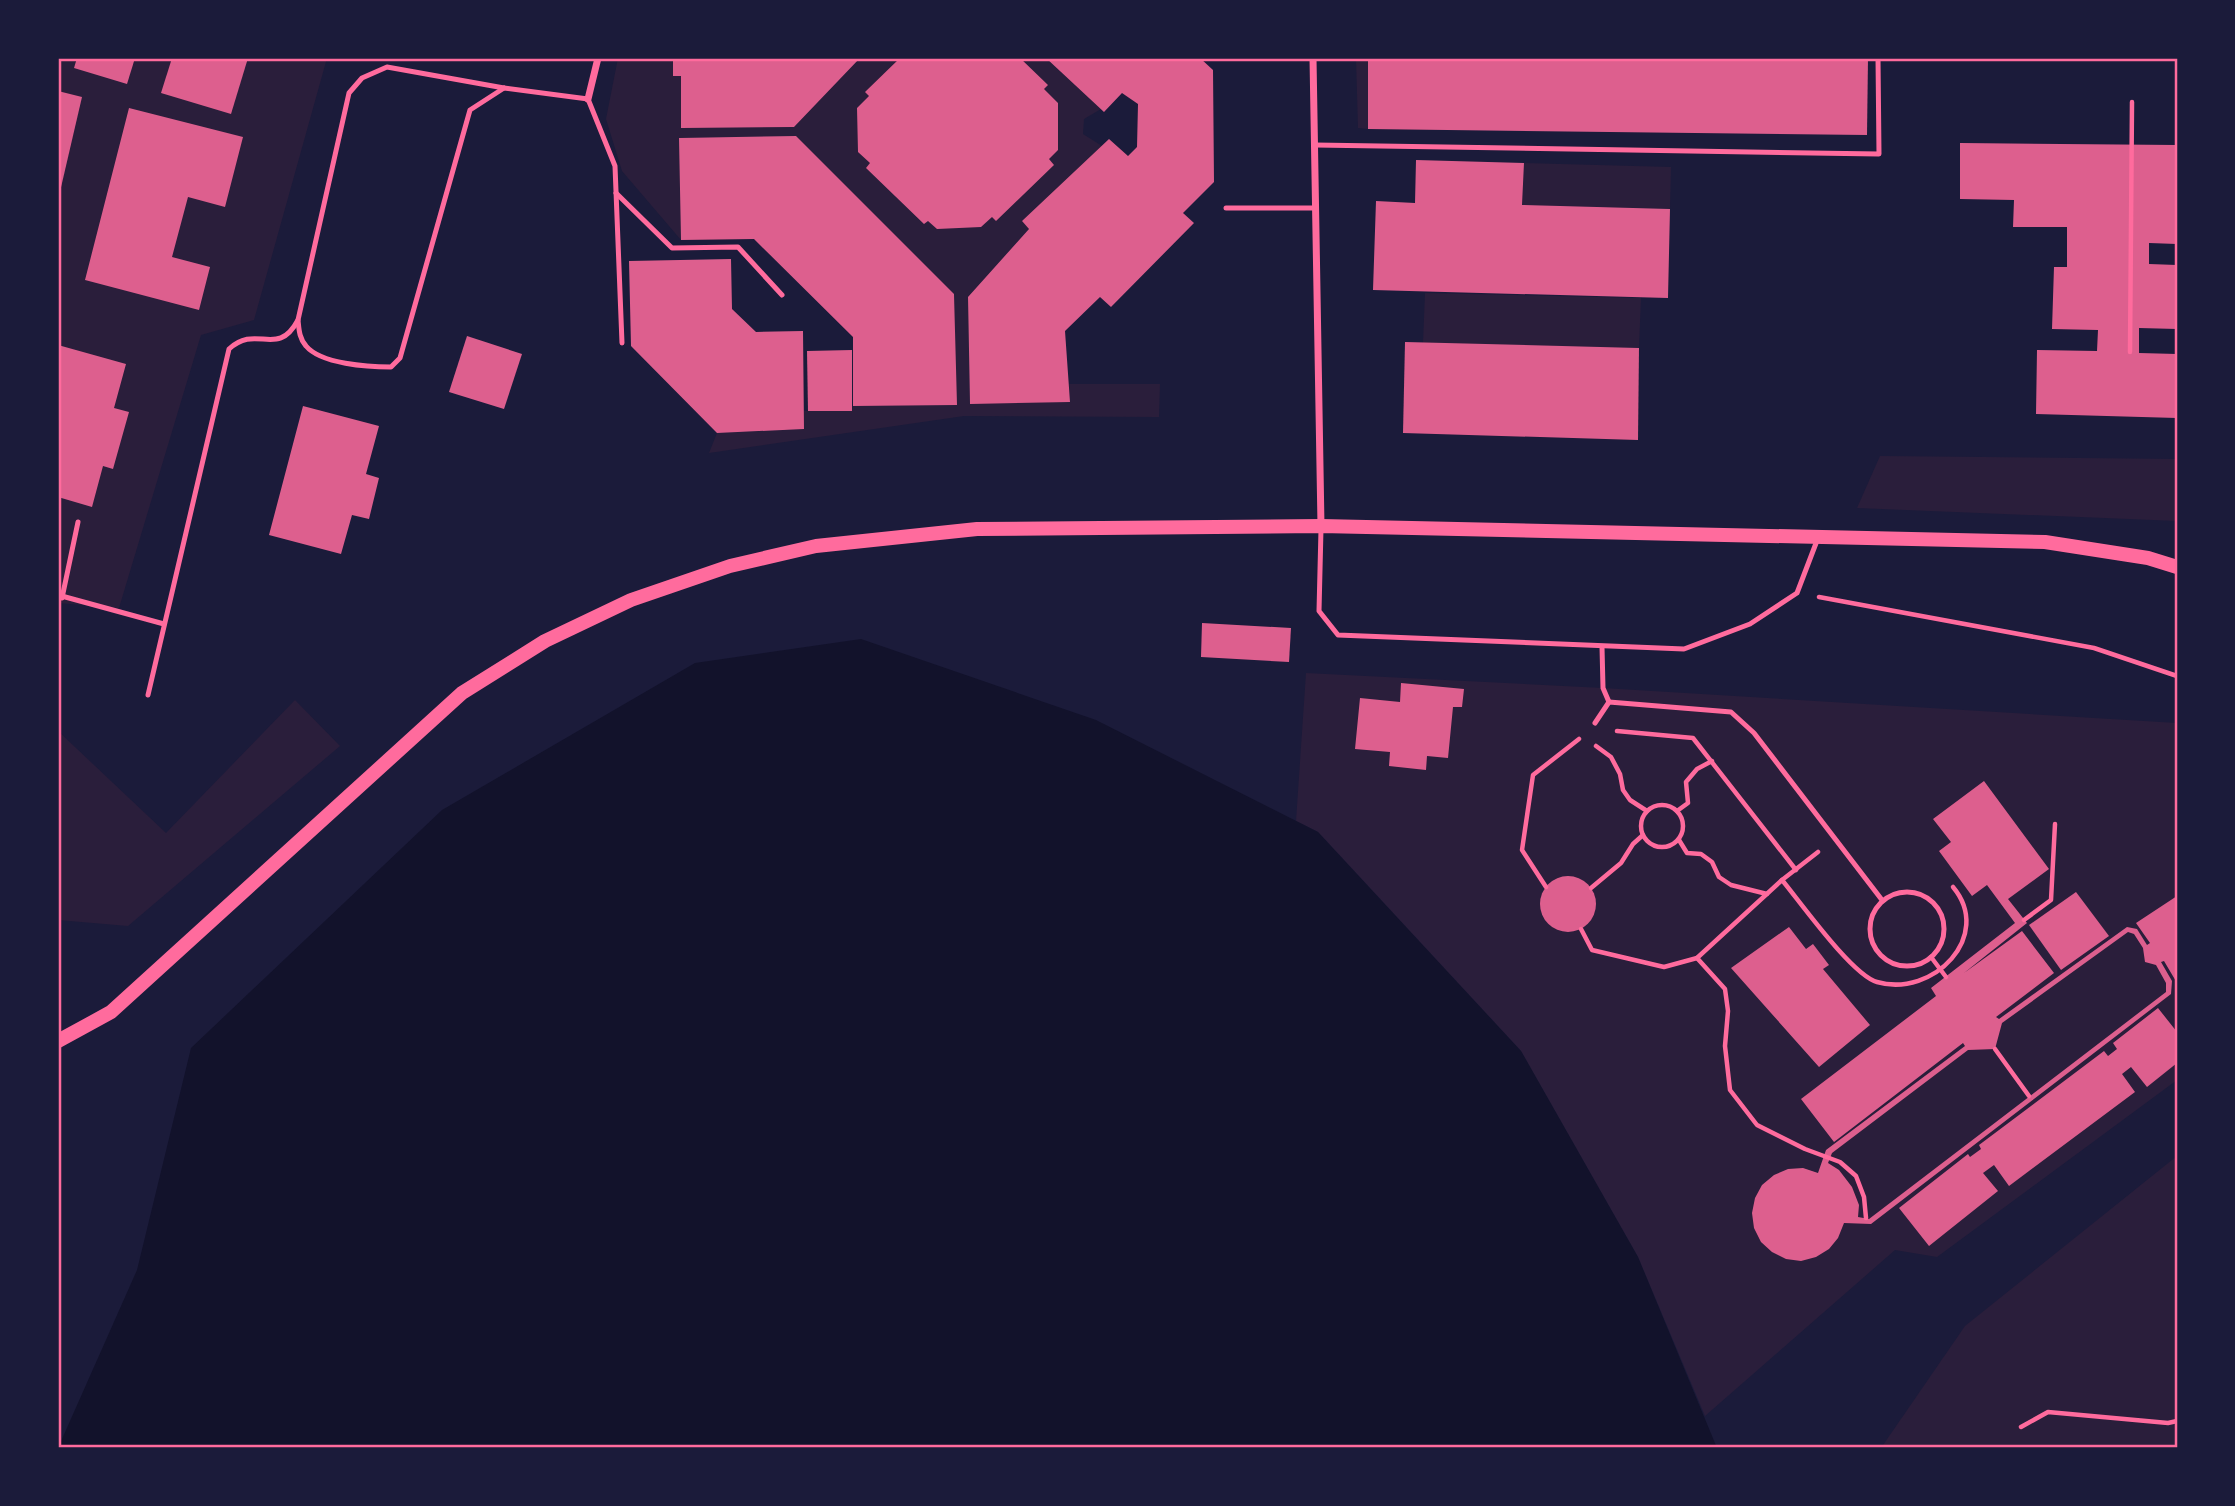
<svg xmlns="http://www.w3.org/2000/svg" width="2235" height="1506" viewBox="0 0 2235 1506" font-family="Lora,serif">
	<rect width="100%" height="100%" fill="#1b1b3a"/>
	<g fill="#2a1e3b">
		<polygon points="58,58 327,58 254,320 201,335 119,608 58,603"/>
		<polygon points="618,58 673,58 673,76 681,76 682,128 794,127 860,58 1046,58 1101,109 1084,119 1083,134 1102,146 1022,221 1029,229 968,297 970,403 1070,401 1069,384 1160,384 1159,417 964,416 709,453 717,433 804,429 804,411 852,411 853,406 956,404 954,294 795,136 680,138 681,240 622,171 606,119"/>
		<polygon points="1356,58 1368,58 1368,129 1358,128"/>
		<polygon points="1524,163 1671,167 1670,209 1522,205"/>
		<polygon points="1425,293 1641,298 1639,348 1423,343"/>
		<polygon points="1880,456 2177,459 2177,521 1857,508"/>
		<polygon points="1306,673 1603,688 2177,723 2177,1080 1937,1257 1895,1250 1705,1416 1638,1257 1521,1051 1318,832 1296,821"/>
		<polygon points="295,700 340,746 128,926 58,920 58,731 166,833"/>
		<polygon points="2177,1156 2177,1448 1881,1448 1965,1326"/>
	</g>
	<polygon fill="#12122b" points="861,639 1096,720 1318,832 1521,1051 1638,1257 1717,1448 58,1448 137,1270 191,1048 442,810 695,663"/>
	<g fill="#dd5f8e" fill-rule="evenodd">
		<polygon points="77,58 135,58 127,84 74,68"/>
		<polygon points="172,58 248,58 231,114 161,93"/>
		<polygon points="673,58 860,58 794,127 681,128 681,76 673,76"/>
		<polygon points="900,58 1020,58 1048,85 1044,89 1058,103 1058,150 1049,159 1054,165 996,221 992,217 981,227 937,229 928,221 924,224 866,168 870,163 858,152 857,108 869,96 865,92"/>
		<polygon points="1046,58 1200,58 1213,70 1214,182 1183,213 1194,223 1111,307 1100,297 1065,331 1070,402 970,404 968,297 1029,229 1022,221 1109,139 1128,156 1137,147 1138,104 1122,93 1104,112"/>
		<polygon points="1368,58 1868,58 1867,135 1368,129"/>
		<polygon points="58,91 82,97 59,196 58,196"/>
		<polygon points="129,108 243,137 225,207 188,197 172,257 210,267 199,310 85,280"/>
		<polygon points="796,136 954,294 957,405 853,406 853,337 754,239 681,240 679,138"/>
		<polygon points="1960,143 2177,145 2177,244 2149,243 2149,264 2177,265 2177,329 2139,328 2139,353 2177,354 2177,418 2036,414 2037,350 2097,351 2098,330 2052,329 2054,267 2067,267 2067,227 2013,227 2014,200 1960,199"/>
		<polygon points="1416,160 1524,163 1522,205 1670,209 1668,298 1373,290 1376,201 1415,203"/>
		<polygon points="731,259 732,309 756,332 803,331 804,429 717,433 631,346 629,261"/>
		<polygon points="467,336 522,354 504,409 449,392"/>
		<polygon points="1405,342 1639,348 1638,440 1403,433"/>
		<polygon points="58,345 126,364 114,408 129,412 113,469 103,466 92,507 58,497"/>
		<polygon points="852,350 852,411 808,411 807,351"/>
		<polygon points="303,406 379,426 366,474 379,478 369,519 352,515 341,554 269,535"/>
		<polygon points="1202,623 1291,628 1289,662 1201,657"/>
		<polygon points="1401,683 1464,689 1462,707 1453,707 1448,758 1427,756 1426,770 1389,766 1390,752 1355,749 1360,698 1400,702"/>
		<path d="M1984,781L2049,869L2008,899L2027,923L1964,973L2022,931L2054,973L1996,1017L1999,1019L2127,927L2137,929L2147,945L2150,943L2136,923L2177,896V983L2164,961L2161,962L2172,981L2171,994L1871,1224L1844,1223L1838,1238L1829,1249L1816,1257L1801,1261L1786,1259L1772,1252L1761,1242L1754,1228L1752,1213L1755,1198L1762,1185L1774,1175L1788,1169L1803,1168L1818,1173L1826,1150L1965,1046L1963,1043L1834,1142L1801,1099L1936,996L1931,988L2015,923L1987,885L1972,896L1939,851L1951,842L1933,819ZM2128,932L2134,934L2143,948L2145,962L2156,965L2166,983V992L1869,1219L1858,1217L1859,1205L1852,1187L1839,1170L1828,1163L1832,1153L1968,1050L1995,1049L2002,1023Z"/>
		<circle cx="1568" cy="904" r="28"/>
		<polygon points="2076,892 2109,936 2061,970 2029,925"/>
		<polygon points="1789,927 1806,949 1813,944 1829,965 1823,969 1870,1025 1819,1067 1731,968"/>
		<polygon points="2158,1008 2177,1032 2177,1063 2147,1087 2131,1067 2122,1074 2135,1092 2009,1186 1994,1165 1983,1173 1998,1191 1929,1246 1899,1208 1968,1154 1970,1157 1981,1149 1979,1145 2104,1051 2108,1056 2117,1049 2113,1043"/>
	</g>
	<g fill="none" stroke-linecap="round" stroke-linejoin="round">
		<g stroke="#ff6b9d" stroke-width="4.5">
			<polyline points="2130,352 2132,102"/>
			<polyline points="1819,597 2094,648 2177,676"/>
			<polyline points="1617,731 1693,738 1796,870"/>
			<polyline points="1596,746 1611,757 1620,774 1623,790 1630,800 1647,811"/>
			<circle cx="1662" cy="826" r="21"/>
			<polyline points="1677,811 1688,803 1686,782 1697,769 1712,761"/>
			<polyline points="1679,840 1687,853 1701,854 1712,862 1719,877 1731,885 1767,894"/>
			<path d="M1782,880C1801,903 1852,975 1877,982C1933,998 1994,936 1953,887"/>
			<polyline points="1546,887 1522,850 1533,775 1579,739"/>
			<polyline points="1591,888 1621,863 1633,844 1643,835"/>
			<polyline points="2024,920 2051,900 2055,824"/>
			<polyline points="1581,929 1592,950 1664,967 1697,958 1725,989 1728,1011 1725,1046 1730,1090 1757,1125 1805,1149 1840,1162 1856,1176 1864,1197 1866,1218"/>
			<polyline points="1931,957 1946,977"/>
			<polyline points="1697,958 1782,880 1818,852"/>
			<polyline points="1995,1049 2029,1096"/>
			<polyline points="2021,1427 2048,1412 2168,1423 2177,1421"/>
		</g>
		<g stroke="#ff6b9d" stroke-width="5">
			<polyline points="1315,145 1879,154 1878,58"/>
			<polyline points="616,193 672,248 738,247 782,295"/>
			<polyline points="1226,208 1316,208"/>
			<path d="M298,320C299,329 299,338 306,346C321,364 368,367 391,367L400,358L470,110L504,88"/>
			<polyline points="1321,529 1319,611 1338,635 1684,649 1750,624 1797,593 1818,538"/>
			<polyline points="58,595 164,624"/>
			<polyline points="62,598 78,522"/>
			<polyline points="1602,647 1603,688 1609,702"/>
			<path d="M148,695L229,349C257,323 277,359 298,320L349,93L362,78L387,67L504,88L588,99L615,166L622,343"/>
			<polyline points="1595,723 1609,702 1731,712 1754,733 1882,900"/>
			<circle cx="1907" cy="929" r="37"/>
		</g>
		<g stroke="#ff6b9d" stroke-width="7">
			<polyline points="1313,58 1321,526"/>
			<polyline points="588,99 598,58"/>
		</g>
		<polyline stroke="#ff6b9d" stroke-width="14" points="58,1041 111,1012 462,693 545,641 631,600 730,566 816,546 977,529 1321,526 2045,542 2148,558 2177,567"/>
	</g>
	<rect width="2235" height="1506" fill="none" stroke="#1b1b3a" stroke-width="119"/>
	<rect x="60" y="60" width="2116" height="1386" fill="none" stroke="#ff6b9d" stroke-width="2.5"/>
</svg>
